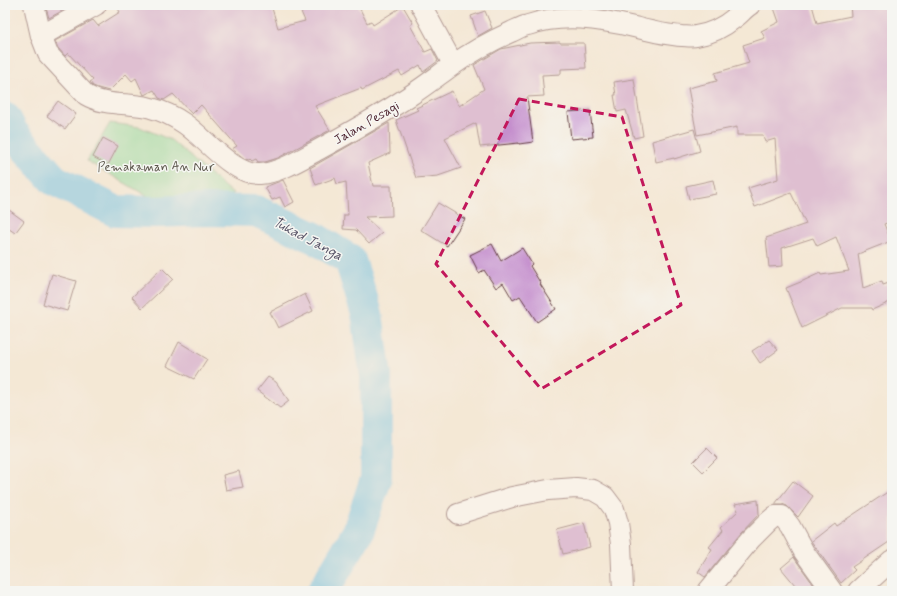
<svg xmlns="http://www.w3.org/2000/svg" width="897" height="596" viewBox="0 0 897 596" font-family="Mynerve,sans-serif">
	<rect width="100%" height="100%" fill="#f6f6f2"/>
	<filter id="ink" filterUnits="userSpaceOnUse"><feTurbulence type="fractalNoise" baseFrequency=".025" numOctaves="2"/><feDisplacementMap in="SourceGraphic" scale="8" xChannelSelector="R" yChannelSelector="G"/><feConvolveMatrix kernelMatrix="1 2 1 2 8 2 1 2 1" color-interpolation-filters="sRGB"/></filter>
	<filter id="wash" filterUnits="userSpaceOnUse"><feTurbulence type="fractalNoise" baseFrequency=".012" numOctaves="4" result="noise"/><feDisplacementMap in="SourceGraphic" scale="16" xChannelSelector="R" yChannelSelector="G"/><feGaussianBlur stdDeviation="0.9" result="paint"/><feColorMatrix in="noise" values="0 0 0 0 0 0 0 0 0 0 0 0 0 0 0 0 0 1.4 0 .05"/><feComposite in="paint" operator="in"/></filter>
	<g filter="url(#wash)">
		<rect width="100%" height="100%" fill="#f4e8d6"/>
		<polygon fill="#86d99a" stroke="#687c62" points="110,123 140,127 171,140 233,194 208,205 164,206 87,161"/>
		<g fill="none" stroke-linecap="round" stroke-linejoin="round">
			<polyline stroke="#6cc2e9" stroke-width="32" points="5,118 13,133 54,180 115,211 156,212 205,210 256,211 313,237 350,260 367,314 376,376 376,479 358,532 323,591"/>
		</g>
		<g id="blocks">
			<g fill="#c58fcd">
				<polygon points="54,5 73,5 49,18 46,8"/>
				<polygon points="116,5 271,5 278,28 305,21 298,5 358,5 367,23 371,21 373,25 403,6 413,23 410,25 425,52 432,49 438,61 423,72 420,65 402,76 399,71 362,90 361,88 315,106 330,130 278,158 265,162 258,162 256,159 252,161 250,159 249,160 245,159 232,149 237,146 201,105 192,114 173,94 164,100 159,98 154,90 144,95 136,78 132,81 126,74 109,91 98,88 93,86 90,82 93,80 68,53 65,56 58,48 55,41 93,20 98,26 120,12"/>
				<polygon points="773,5 812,5 817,23 851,16 850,5 892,5 892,221 884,224 891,241 858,254 863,288 882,281 883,285 892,282 892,301 872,310 871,308 842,308 802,328 786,288 803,281 820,273 821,275 849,271 836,237 817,246 813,238 782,248 783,266 769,267 766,238 806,224 791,193 755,207 748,188 778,179 775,139 765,142 763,135 737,135 737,127 697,135 688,88 717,81 715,73 749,63 743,45 765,38 761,31 779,22"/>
				<polygon points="485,11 492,28 478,36 471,16"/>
				<polygon points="560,42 560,43 584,43 586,68 561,69 561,74 542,75 544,96 527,97 533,142 519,144 519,143 480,147 476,123 445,138 461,168 438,176 416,178 396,120 418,110 416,108 452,91 459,106 484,89 474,65 501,49 530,43"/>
				<polygon points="634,79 643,136 634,138 626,110 617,112 614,95 616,95 614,82"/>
				<polygon points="58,101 76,114 65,129 47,116"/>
				<polygon points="590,110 593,137 571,139 568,112"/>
				<polygon points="389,123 390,153 368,163 373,186 391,186 392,216 365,217 382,233 369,244 356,230 343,229 344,215 348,215 346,182 337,184 335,178 316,185 310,168"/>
				<polygon points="694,129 700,151 674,159 674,158 656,162 652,141"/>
				<polygon points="103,138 118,146 108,165 93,157"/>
				<polygon points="283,180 294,202 285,207 280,197 272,200 265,187"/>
				<polygon points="713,180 716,194 689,199 686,186"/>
				<polygon points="438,203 465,219 447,246 421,230"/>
				<polygon points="5,207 24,221 15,233 5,226"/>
				<polygon points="492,244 501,261 522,248 532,264 530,266 541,284 540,284 556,309 537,322 520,296 513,300 503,283 496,288 484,270 479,273 470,255"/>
				<polygon points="162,268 173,279 142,308 132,297"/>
				<polygon points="52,274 76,281 67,311 43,304"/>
				<polygon points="305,294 313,311 278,328 270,312"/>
				<polygon points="769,340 778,350 760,363 752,351"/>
				<polygon points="179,342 207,359 194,379 167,366"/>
				<polygon points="268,377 276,382 289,401 280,408 257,391"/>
				<polygon points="707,448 717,458 703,472 693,462"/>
				<polygon points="239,471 243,487 226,490 223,475"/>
				<polygon points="793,481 813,496 798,517 787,506 782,504 775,504"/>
				<polygon points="892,489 892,540 852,567 855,570 841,583 811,541 834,523 836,526"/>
				<polygon points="758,500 759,514 742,532 705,577 698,572 712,549 709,547 723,530 721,527 738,511 735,504"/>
				<polygon points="584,523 590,547 563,554 557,530"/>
				<polygon points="794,557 795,559 818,591 800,591 781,568"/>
			</g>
		</g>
	</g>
	<g filter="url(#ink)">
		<use href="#blocks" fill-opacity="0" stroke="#643d45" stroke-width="1"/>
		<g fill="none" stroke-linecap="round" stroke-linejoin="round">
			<defs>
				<g id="minor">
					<path d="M34,5L41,36L48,54L86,95C106,107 130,102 151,108C163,111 175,117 185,124C205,138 234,176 260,174C279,173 301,159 318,150C349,133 381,115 411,95C425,86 439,75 453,65C471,52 491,41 511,32C516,30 522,26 528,25C562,13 600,19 634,27C650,31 665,35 682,36C686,36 692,37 696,36C711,34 725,26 736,17C741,13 745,8 750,5"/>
					<polyline points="421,5 453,64"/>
					<polyline points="41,36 96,5"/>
					<polyline points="458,514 512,497 548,490 576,488 593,490 605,497 614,509 618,523 621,544 623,591"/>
					<polyline points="708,591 751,539 768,522 775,516 782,516 790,526 804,552 832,591"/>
					<polyline points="858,591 892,560"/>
				</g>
			</defs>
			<use href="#minor" stroke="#643d45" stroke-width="22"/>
			<use href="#minor" stroke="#fff" stroke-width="20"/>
		</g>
	</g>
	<path d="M0 0H897V596H0ZM519,99L622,117L681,305L541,389L436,264Z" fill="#f4e8d6" fill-opacity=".55" fill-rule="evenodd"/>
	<path fill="none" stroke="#c2185b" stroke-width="3" stroke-dasharray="8 5" stroke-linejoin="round" d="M519,99L622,117L681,305L541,389L436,264Z"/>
	<g text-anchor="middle" stroke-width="3" stroke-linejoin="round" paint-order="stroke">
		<g font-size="13" fill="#4a1f2b" stroke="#f6f6f2">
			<text transform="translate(366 122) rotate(-30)" y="5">Jalan Pesagi</text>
		</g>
		<g font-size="13" fill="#5c574c" stroke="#f6f6f2">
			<text x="156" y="171">Pemakaman An Nur</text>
		</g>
		<g font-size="14" font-style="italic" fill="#545064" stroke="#f6f6f2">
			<text transform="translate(308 238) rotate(28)" y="5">Tukad Janga</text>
		</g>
	</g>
	<rect width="897" height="596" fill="none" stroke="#f6f6f2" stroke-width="20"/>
</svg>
